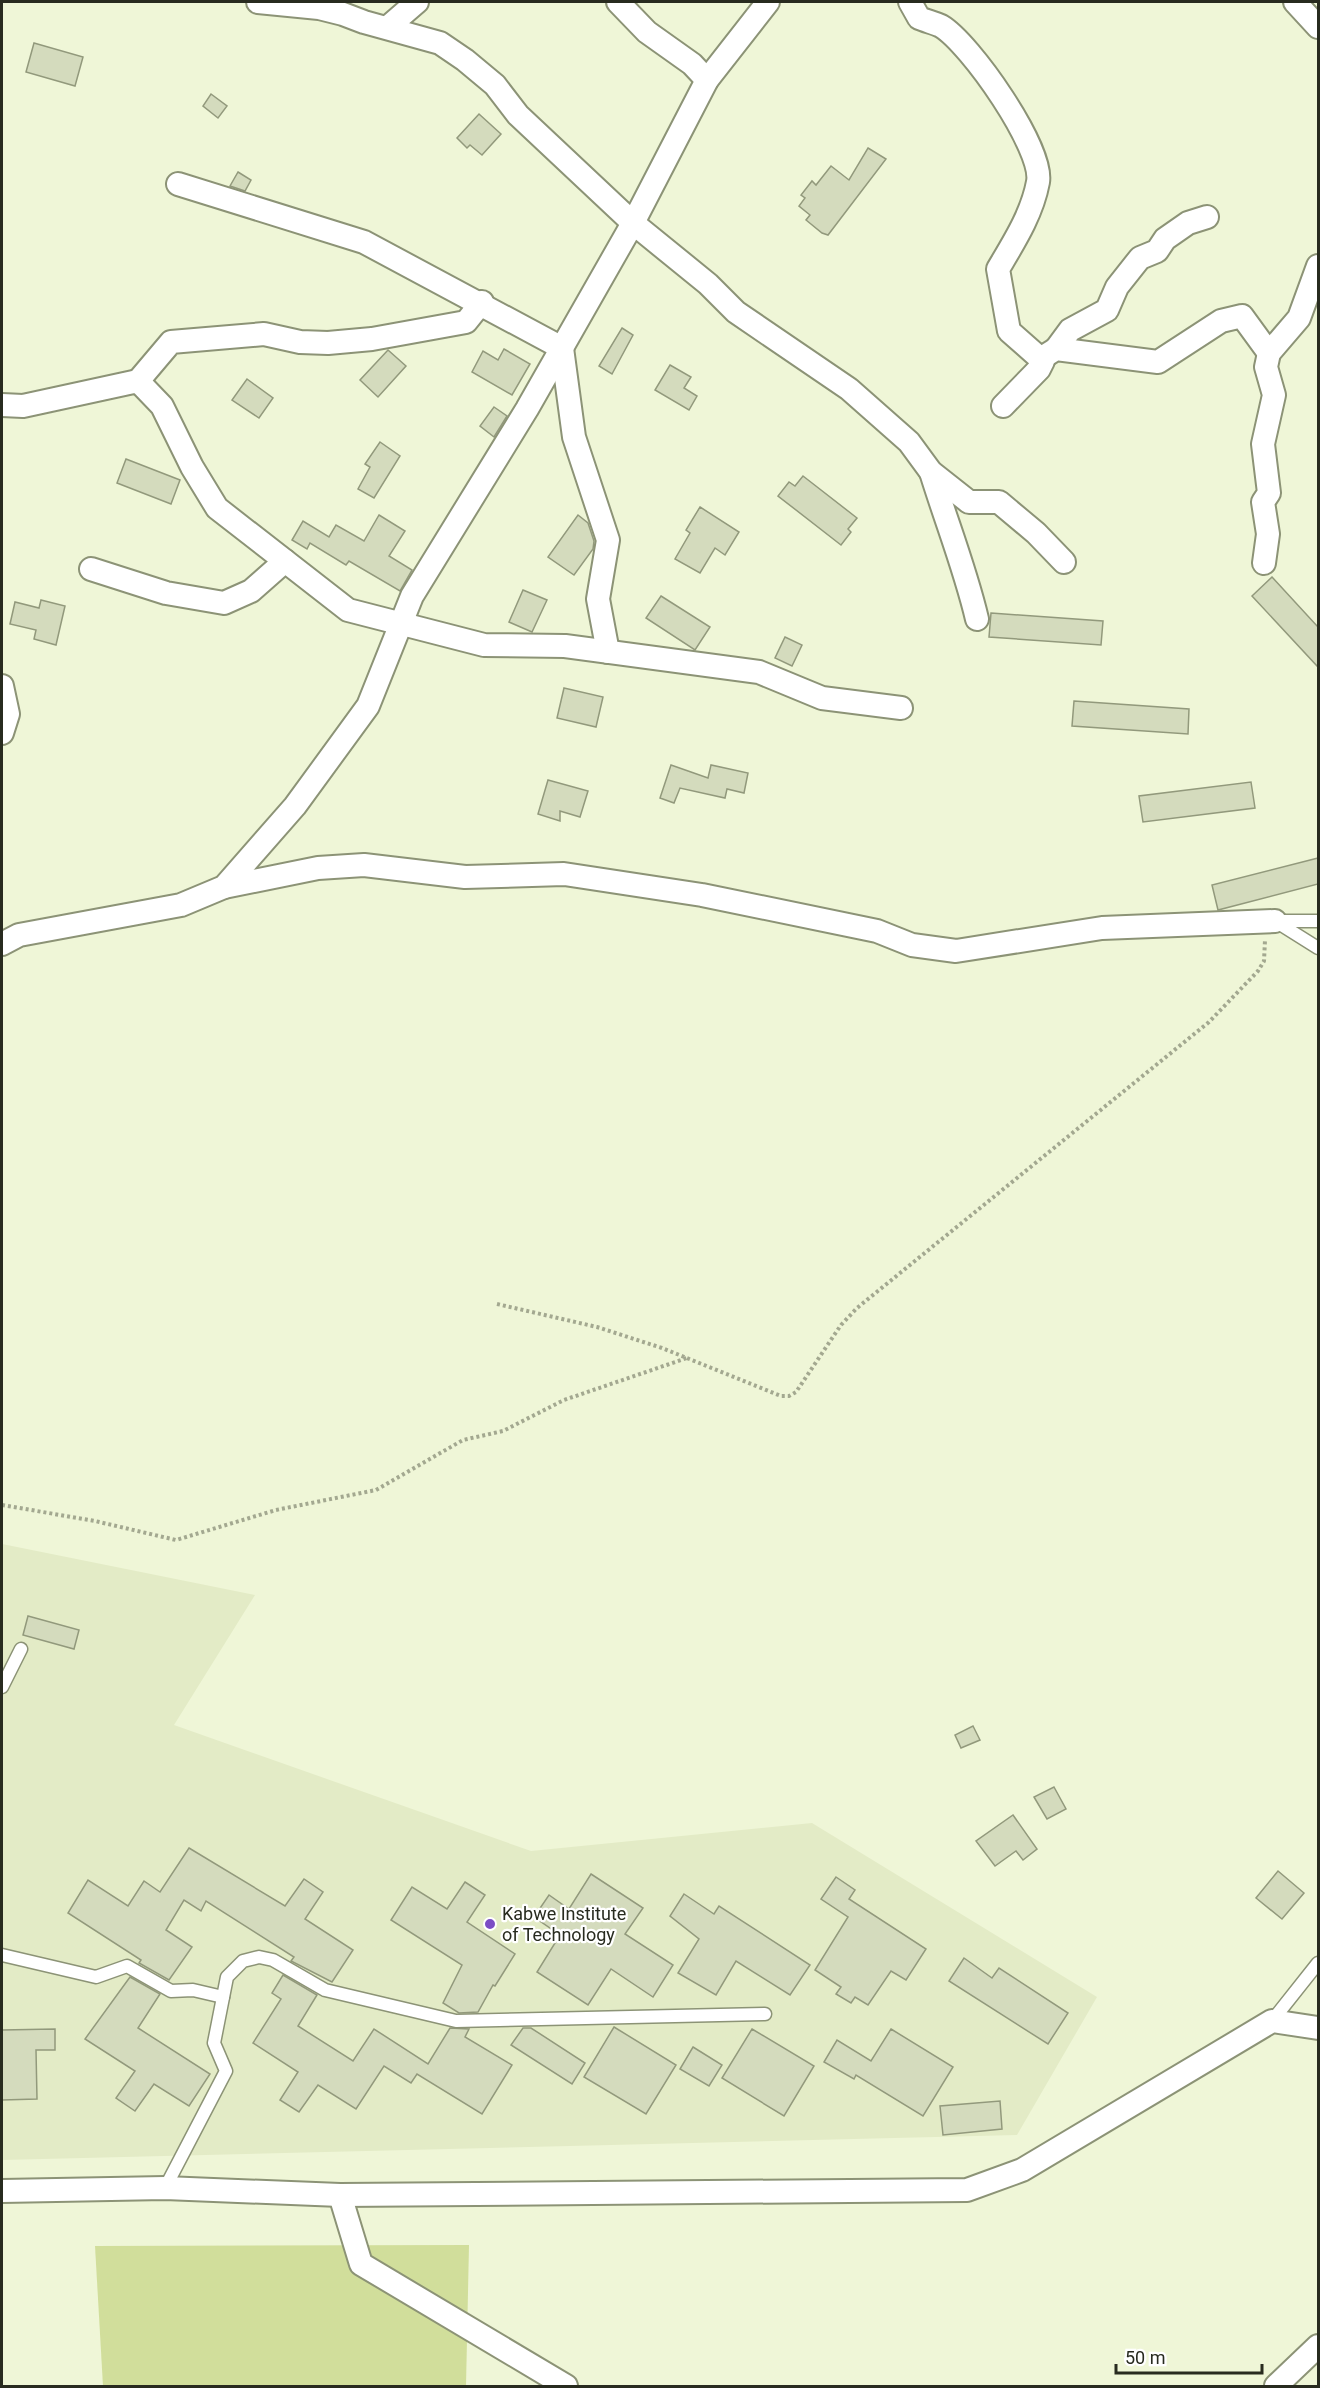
<svg xmlns="http://www.w3.org/2000/svg" width="1320" height="2388" viewBox="0 0 1320 2388" font-family="Roboto,sans-serif">
	<rect width="100%" height="100%" fill="#eff6d7"/>
	<polygon fill="#e3ebc6" points="2,1544 255,1595 174,1725 531,1851 812,1823 1097,1997 1017,2135 2,2160"/>
	<polygon fill="#d1de9b" points="469,2245 466,2386 103,2386 95,2246"/>
	<g fill="#d4dbbd" stroke="#92997c" stroke-width="1.5">
		<polygon points="34,43 83,57 75,86 26,72"/>
		<polygon points="211,94 227,106 218,118 203,106"/>
		<polygon points="479,114 501,134 482,155 470,145 467,148 457,138"/>
		<polygon points="868,148 886,159 828,235 822,233 806,220 810,215 799,206 805,198 801,195 812,181 816,185 831,166 849,180"/>
		<polygon points="238,172 251,180 245,191 230,186"/>
		<polygon points="622,328 633,335 612,374 599,366"/>
		<polygon points="504,349 530,364 512,395 472,372 483,351 498,360"/>
		<polygon points="388,350 406,366 378,397 360,380"/>
		<polygon points="670,365 691,377 684,388 697,396 689,410 655,390"/>
		<polygon points="247,379 273,398 259,418 232,400"/>
		<polygon points="494,407 507,416 494,437 480,426"/>
		<polygon points="380,442 400,456 374,498 358,489 370,467 365,464"/>
		<polygon points="126,459 180,480 171,504 117,483"/>
		<polygon points="803,476 857,518 848,529 851,532 841,545 778,496 789,482 795,486"/>
		<polygon points="700,507 739,532 725,555 715,548 700,573 675,559 690,533 686,530"/>
		<polygon points="379,515 405,531 389,556 412,570 400,591 349,561 346,565 310,543 307,549 292,540 303,521 329,537 336,525 364,541"/>
		<polygon points="578,515 588,523 594,541 593,549 574,575 548,557"/>
		<polygon points="1272,577 1318,627 1318,667 1252,596"/>
		<polygon points="523,590 547,600 532,632 509,622"/>
		<polygon points="661,596 710,627 695,650 646,618"/>
		<polygon points="41,600 65,606 56,645 34,639 36,630 10,624 15,602 39,608"/>
		<polygon points="991,613 1103,621 1101,645 989,637"/>
		<polygon points="785,637 802,645 792,666 775,658"/>
		<polygon points="564,688 603,697 596,727 557,718"/>
		<polygon points="1074,701 1189,709 1188,734 1072,726"/>
		<polygon points="671,765 708,778 711,765 748,773 744,793 727,789 725,798 680,788 674,803 660,798"/>
		<polygon points="548,780 588,791 580,817 560,811 560,821 538,814"/>
		<polygon points="1251,782 1255,808 1143,822 1139,796"/>
		<polygon points="1318,858 1318,884 1218,910 1212,885"/>
		<polygon points="28,1616 79,1630 74,1649 23,1635"/>
		<polygon points="973,1726 980,1740 961,1748 955,1735"/>
		<polygon points="1054,1787 1066,1809 1047,1819 1034,1797"/>
		<polygon points="1013,1815 1037,1849 1023,1860 1016,1851 995,1866 976,1841"/>
		<polygon points="189,1848 285,1906 304,1879 323,1892 305,1919 353,1950 332,1982 291,1961 294,1957 206,1901 201,1911 184,1900 166,1930 192,1947 169,1980 139,1963 141,1960 68,1913 88,1880 128,1906 144,1881 160,1892"/>
		<polygon points="1278,1871 1304,1893 1282,1919 1256,1898"/>
		<polygon points="591,1874 643,1908 625,1934 673,1965 653,1997 611,1969 588,2005 537,1972 560,1935 534,1917 549,1895 569,1909"/>
		<polygon points="836,1877 855,1890 849,1899 926,1949 906,1980 891,1971 868,2005 855,1997 851,2003 836,1994 841,1987 815,1970 848,1917 821,1899"/>
		<polygon points="465,1882 485,1895 467,1922 515,1954 495,1986 493,1985 478,2012 459,2013 443,2003 462,1965 391,1920 412,1887 447,1909"/>
		<polygon points="684,1894 714,1914 719,1906 810,1965 790,1995 736,1961 716,1995 678,1973 699,1939 670,1916"/>
		<polygon points="964,1958 992,1978 999,1968 1068,2013 1048,2044 949,1981"/>
		<polygon points="283,1975 317,1995 298,2026 353,2061 374,2029 428,2064 450,2028 469,2029 465,2037 512,2065 482,2114 417,2074 411,2083 384,2066 356,2109 318,2085 299,2112 280,2100 298,2072 253,2043 281,1999 272,1993"/>
		<polygon points="130,1977 160,1994 138,2028 210,2074 189,2106 154,2084 135,2111 116,2098 135,2071 85,2039"/>
		<polygon points="614,2027 676,2065 646,2114 584,2077"/>
		<polygon points="523,2028 531,2028 585,2063 572,2084 511,2045"/>
		<polygon points="55,2029 55,2050 36,2050 37,2099 2,2100 2,2030"/>
		<polygon points="752,2029 814,2066 784,2116 722,2078"/>
		<polygon points="891,2029 953,2067 923,2116 856,2075 854,2079 824,2062 837,2040 871,2061"/>
		<polygon points="693,2047 722,2065 709,2086 680,2069"/>
		<polygon points="1000,2101 1002,2129 943,2135 940,2106"/>
	</g>
	<g fill="none" stroke-linecap="round" stroke-linejoin="round">
		<defs>
			<g id="service">
				<polyline points="1275,921 1318,948"/>
				<polyline points="1276,921 1318,921"/>
				<polyline points="2,1687 21,1649"/>
				<polyline points="2,1955 96,1977 127,1966 171,1991 193,1990 223,1997"/>
				<polyline points="1272,2021 1318,1963"/>
				<polyline points="165,2188 226,2071 214,2043 227,1977 243,1961 259,1957 273,1960 325,1990 456,2021 765,2014"/>
			</g>
			<g id="minor">
				<polyline points="258,2 319,8 343,14 364,22 440,43 465,60 495,85 518,115 633,223 708,284 736,312 849,389 909,442 931,472 969,502 999,502 1036,533 1064,562"/>
				<polyline points="618,2 647,32 692,64 707,80"/>
				<path d="M910,2L919,18C926,21 935,23 941,26C970,43 1044,149 1038,182C1032,214 1014,242 998,269L1009,331L1043,361L1039,369L1003,406"/>
				<polyline points="1295,2 1318,27"/>
				<polyline points="388,27 417,2"/>
				<polyline points="178,184 364,242 562,348 574,437 608,540 598,599 608,652"/>
				<polyline points="1056,349 1070,330 1107,310 1117,287 1140,258 1157,251 1165,239 1188,223 1207,217"/>
				<polyline points="1040,359 1056,349 1158,362 1221,321 1242,316 1269,353"/>
				<polyline points="138,381 171,342 264,334 300,342 328,343 372,339 466,322 482,302"/>
				<polyline points="2,405 23,406 138,381 162,406 192,467 217,508 348,610 484,645 565,646 759,672 822,698 901,708"/>
				<path d="M931,472C946,521 965,568 977,619"/>
				<polyline points="1264,563 1268,534 1263,502 1269,493 1263,444 1274,395 1266,367 1269,353 1299,318 1318,266"/>
				<polyline points="91,569 166,593 224,603 251,591 285,561"/>
				<polyline points="2,686 8,714 2,733"/>
				<polyline points="224,887 318,868 364,865 465,877 564,874 702,895 877,931 912,945 956,951 1102,928 1275,921"/>
				<polyline points="2,944 19,935 181,905 224,887 295,806 368,706 412,596 527,409 633,223 707,80 768,2"/>
				<polyline points="2,2191 165,2188 340,2195 967,2190 1022,2170 1272,2021 1318,2028"/>
				<polyline points="340,2195 361,2264 566,2386"/>
				<polyline points="1276,2386 1318,2346"/>
			</g>
		</defs>
		<use href="#service" stroke="#8c9376" stroke-width="15"/>
		<use href="#minor" stroke="#8c9376" stroke-width="26"/>
		<g stroke="#a3a890" stroke-width="4" stroke-dasharray="3 3" stroke-linecap="butt">
			<polyline points="497,1304 597,1327 662,1348 781,1396 789,1396 796,1392 841,1325 857,1308 1209,1022 1258,971 1264,961 1265,940"/>
			<polyline points="2,1505 95,1521 176,1540 276,1510 376,1490 463,1440 503,1431 564,1400 687,1358"/>
		</g>
		<use href="#service" stroke="#fff" stroke-width="12"/>
		<use href="#minor" stroke="#fff" stroke-width="22"/>
	</g>
	<circle fill="#7b4dc5" stroke="#fff" stroke-width="2" cx="490" cy="1924" r="6"/>
	<g text-anchor="middle" stroke-width="4.5" stroke-linejoin="round" paint-order="stroke">
		<g font-size="18" fill="#282b1f" stroke="#fff" text-anchor="start">
			<text x="502" y="1920">Kabwe Institute<tspan x="502" dy="21">of Technology</tspan></text>
		</g>
	</g>
	<rect width="1320" height="2388" fill="none" stroke="#282b1f" stroke-width="6"/>
	<path d="M1116 2364v9h146v-9" fill="none" stroke="#282b1f" stroke-width="3"/>
	<text x="1125" y="2364" font-size="18" fill="#282b1f" stroke="#ffffff" stroke-width="4.5" paint-order="stroke">50 m</text>
</svg>
